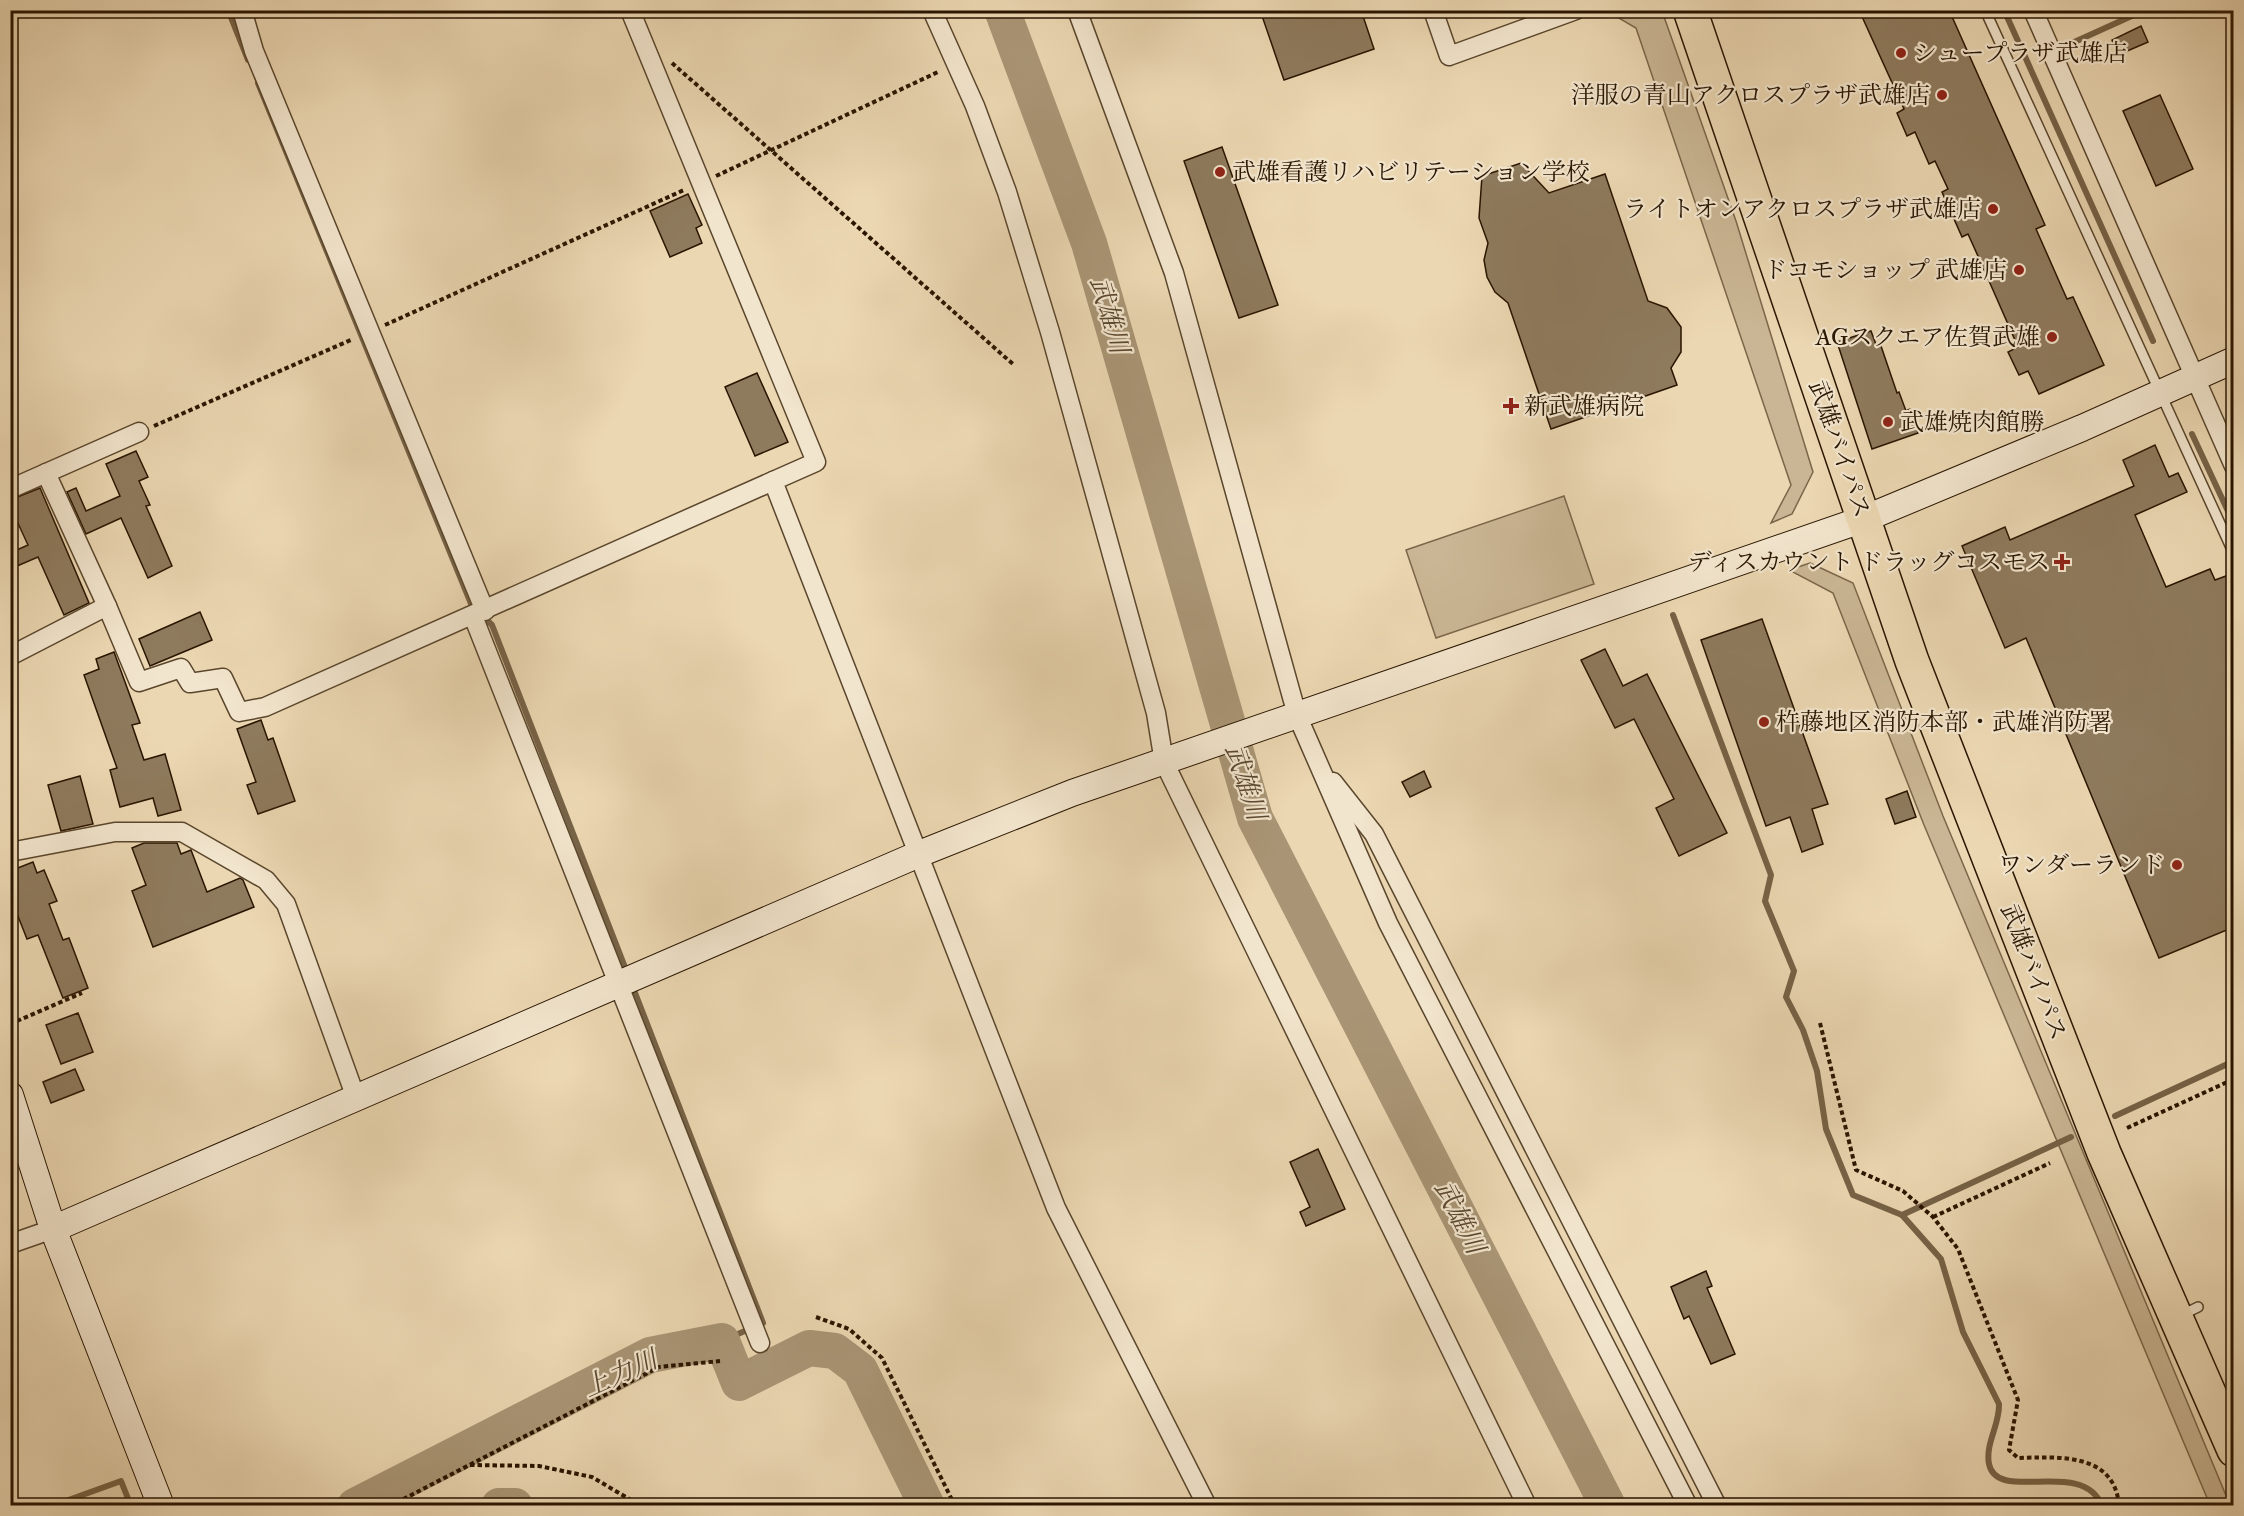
<svg xmlns="http://www.w3.org/2000/svg" width="2244" height="1516" viewBox="0 0 2244 1516" font-family="'IM FELL Great Primer','Noto Serif JP',serif">
	<rect width="100%" height="100%" fill="#ebd7b2"/>
	<filter id="stains"><feTurbulence type="fractalNoise" baseFrequency=".00333" numOctaves="4"/><feColorMatrix values="0 0 0 0 .2 0 0 0 0 .09 0 0 0 0 .02 0 0 0 .5 -.17"/></filter>
	<radialGradient id="worn" r=".72"><stop offset=".6" stop-color="#630" stop-opacity="0"/><stop offset="1" stop-color="#630" stop-opacity=".3"/></radialGradient>
	<g fill="#cab694" stroke="#7a664a" stroke-width="1.5">
		<polygon points="1633,11 1662,11 1736,221 1813,472 1792,514 1771,523 1791,485 1636,28 1617,17"/>
		<polygon points="1564,496 1594,584 1436,638 1406,550"/>
		<polygon points="1810,563 1853,583 1943,816 2230,1505 2210,1505 1924,825 1833,593 1789,570"/>
	</g>
	<g fill="none" stroke-linecap="round" stroke-linejoin="round">
		<g stroke="#766246" stroke-width="6">
			<polyline points="228,10 248,60"/>
			<polyline points="2004,10 2153,341"/>
			<polyline points="2061,48 2145,10"/>
			<polyline points="258,83 472,606 492,625 628,975"/>
			<polyline points="2192,434 2234,524"/>
			<path d="M1673,615L1771,875L1765,901L1794,971L1786,997L1803,1030L1817,1071L1826,1129L1853,1195L1902,1215L1941,1259L1963,1332L1999,1404C2000,1424 1985,1444 1989,1464C1997,1504 2083,1457 2102,1506"/>
			<polyline points="632,985 763,1323 722,1341"/>
			<polyline points="2115,1116 2234,1061"/>
			<polyline points="1902,1215 2071,1137"/>
			<polyline points="52,1506 121,1481 131,1506"/>
		</g>
		<g stroke="#a99575" stroke-width="36">
			<polyline points="1002,10 1089,243 1255,818 1608,1506"/>
			<polyline points="355,1506 650,1355 722,1341 739,1383 809,1348 835,1351 860,1370 927,1506"/>
			<polyline points="499,1506 515,1506"/>
		</g>
	</g>
	<g fill="#8e7a5d" stroke="#291500" stroke-width="1.5">
		<polygon points="1260,10 1361,10 1374,49 1284,80"/>
		<polygon points="1859,10 1949,10 2045,225 2036,229 2067,299 2073,297 2104,365 2039,394 2028,371 2019,375 2008,352 2018,347 1982,265 1968,234 1962,237 1942,192 1948,189 1935,161 1929,164 1915,132 1907,136 1897,113 1904,109"/>
		<polygon points="2141,26 2148,42 2118,55 2112,40"/>
		<polygon points="2160,95 2193,169 2156,186 2123,111"/>
		<polygon points="1222,147 1278,305 1239,318 1184,161"/>
		<polygon points="1521,163 1549,193 1605,174 1648,301 1667,308 1681,327 1681,352 1671,368 1677,385 1551,429 1508,303 1495,292 1487,277 1484,260 1488,243 1479,218 1482,176"/>
		<polygon points="688,194 702,225 696,228 702,243 670,257 650,211"/>
		<polygon points="1871,331 1877,347 1881,346 1897,393 1899,392 1906,411 1910,409 1918,433 1872,449 1837,342"/>
		<polygon points="757,373 788,442 755,456 725,387"/>
		<polygon points="2155,445 2169,477 2178,473 2187,492 2135,515 2166,587 2210,569 2215,580 2226,576 2234,594 2234,927 2159,958 2026,638 2005,648 1962,546 2005,527 2010,540 2134,486 2123,460"/>
		<polygon points="136,451 148,477 139,481 150,505 146,506 172,566 148,578 121,518 86,534 67,492 76,488 86,511 120,496 106,464"/>
		<polygon points="40,488 89,603 64,615 38,557 10,569 10,553 28,545 10,506 10,500"/>
		<polygon points="200,612 212,640 150,666 139,639"/>
		<polygon points="1762,619 1828,804 1812,809 1823,844 1802,852 1790,817 1766,826 1701,640"/>
		<polygon points="1605,649 1623,686 1647,674 1727,833 1679,856 1656,808 1674,799 1634,719 1615,728 1581,660"/>
		<polygon points="114,652 140,723 132,725 144,760 165,754 181,810 158,816 153,798 120,807 110,770 117,768 84,675 99,669 96,659"/>
		<polygon points="261,720 268,740 273,738 295,801 258,814 247,785 256,782 237,729"/>
		<polygon points="1424,771 1431,787 1410,797 1402,782"/>
		<polygon points="80,776 93,824 61,831 48,785"/>
		<polygon points="1907,791 1916,817 1895,824 1886,799"/>
		<polygon points="144,843 177,843 181,854 191,850 207,892 240,878 243,880 254,907 153,947 132,891 146,885 132,848"/>
		<polygon points="33,862 37,873 44,870 57,901 49,904 63,940 69,938 88,988 63,998 38,935 27,939 10,896 10,871"/>
		<polygon points="78,1013 93,1052 61,1064 46,1025"/>
		<polygon points="75,1069 84,1090 51,1103 43,1082"/>
		<polygon points="1318,1149 1345,1209 1306,1226 1300,1212 1310,1207 1290,1162"/>
		<polygon points="1706,1271 1712,1286 1707,1288 1735,1354 1711,1364 1689,1316 1684,1319 1671,1287"/>
	</g>
	<g fill="none" stroke-linecap="round" stroke-linejoin="round">
		<defs>
			<g id="lane">
				<polyline points="1985,10 2234,554"/>
				<polyline points="2182,1315 2198,1307"/>
			</g>
			<g id="street">
				<polyline points="242,10 254,51 485,611"/>
				<polyline points="630,10 816,462 773,481 1056,1208 1207,1506"/>
				<polyline points="932,10 975,106 1007,192 1050,332 1156,713 1164,762 1527,1506"/>
				<polyline points="1077,10 1174,273 1297,715 1388,923 1688,1506"/>
				<polyline points="1433,10 1449,56 1576,10"/>
				<polyline points="2033,10 2234,466"/>
				<polyline points="10,489 139,432"/>
				<polyline points="107,606 139,682 181,668 190,683 223,678 239,712 265,707 773,481"/>
				<polyline points="473,616 760,1343"/>
				<polyline points="10,656 107,606 46,473"/>
				<polyline points="1333,782 1374,834 1717,1506"/>
				<polyline points="10,852 115,832 182,832 266,880 286,904 356,1098"/>
				<polyline points="10,1244 53,1229"/>
			</g>
			<g id="secondary">
				<polyline points="10,1095 53,1229 161,1506"/>
				<polyline points="53,1229 919,854 1072,793 1864,519 2082,428 2234,360"/>
			</g>
			<polyline id="highway" points="1690,10 1912,661 2104,1153 2234,1450"/>
		</defs>
		<use href="#lane" stroke="#5a462c" stroke-width="12"/>
		<use href="#street" stroke="#5a462c" stroke-width="21"/>
		<use href="#secondary" stroke="#291500" stroke-width="28"/>
		<use href="#highway" stroke="#291500" stroke-width="36"/>
		<g stroke="#291500" stroke-width="4" stroke-dasharray="4.5 3" stroke-linecap="butt">
			<polyline points="672,63 1014,365"/>
			<polyline points="716,176 938,72"/>
			<polyline points="385,325 684,190"/>
			<polyline points="154,426 353,339"/>
			<path d="M1820,1023L1856,1170L1903,1191L1933,1217L1958,1249L2018,1400L2009,1450L2018,1458C2058,1457 2115,1452 2119,1506"/>
			<polyline points="10,1024 82,993"/>
			<polyline points="2127,1128 2234,1079"/>
			<polyline points="1933,1217 2050,1163"/>
			<polyline points="816,1317 849,1329 882,1358 955,1506"/>
			<polyline points="470,1465 539,1466 592,1477 641,1506"/>
			<polyline points="390,1506 659,1367 720,1361"/>
		</g>
		<use href="#lane" stroke="#f2e5cd" stroke-width="9"/>
		<use href="#street" stroke="#f2e5cd" stroke-width="18"/>
		<use href="#secondary" stroke="#f2e5cd" stroke-width="26"/>
		<use href="#highway" stroke="#ebd7b2" stroke-width="33"/>
	</g>
	<g fill="#8f2418" stroke="#f2e5cd" stroke-width="2">
		<circle cx="1901" cy="53" r="6"/>
		<circle cx="1942" cy="95" r="6"/>
		<circle cx="1220" cy="172" r="6"/>
		<circle cx="1993" cy="209" r="6"/>
		<circle cx="2019" cy="270" r="6"/>
		<circle cx="2052" cy="337" r="6"/>
		<path d="M1508 397h6v6h6v6h-6v6h-6v-6h-6v-6h6z"/>
		<circle cx="1888" cy="422" r="6"/>
		<path d="M2059 553h6v6h6v6h-6v6h-6v-6h-6v-6h6z"/>
		<circle cx="1764" cy="722" r="6"/>
		<circle cx="2177" cy="865" r="6"/>
	</g>
	<g text-anchor="middle" stroke-width="4.5" stroke-linejoin="round" paint-order="stroke">
		<g font-size="24" fill="#291500" stroke="#f2e5cd" text-anchor="end">
			<text x="1913" y="61" text-anchor="start">シュープラザ武雄店</text>
			<text x="1930" y="103">洋服の青山アクロスプラザ武雄店</text>
			<text x="1232" y="180" text-anchor="start">武雄看護リハビリテーション学校</text>
			<text x="1981" y="217">ライトオンアクロスプラザ武雄店</text>
			<text x="2007" y="278">ドコモショップ 武雄店</text>
			<text x="2040" y="345">AGスクエア佐賀武雄</text>
			<text x="1524" y="414" text-anchor="start">新武雄病院</text>
			<text x="1900" y="430" text-anchor="start">武雄焼肉館勝</text>
			<text x="2050" y="570">ディスカウント ドラッグコスモス</text>
			<text x="1776" y="730" text-anchor="start">杵藤地区消防本部・武雄消防署</text>
			<text x="2165" y="873">ワンダーランド</text>
		</g>
		<g font-size="24" fill="#291500" stroke="#f2e5cd">
			<text transform="translate(1840 449) rotate(71)" y="8">武雄バイパス</text>
			<text transform="translate(2034 972) rotate(69)" y="8">武雄バイパス</text>
		</g>
		<g font-size="26" font-style="italic" fill="#5c482f" stroke="#f2e5cd">
			<text transform="translate(1110 315) rotate(74)" y="9">武雄川</text>
			<text transform="translate(1246 782) rotate(72)" y="9">武雄川</text>
			<text transform="translate(1460 1217) rotate(63)" y="9">武雄川</text>
			<text transform="translate(620 1373) rotate(-24)" y="9">上力川</text>
		</g>
	</g>
	<rect width="2244" height="1516" fill="none" stroke="#ebd7b2" stroke-width="36"/>
	<rect x="12" y="12" width="2220" height="1492" fill="none" stroke="#291500" stroke-width="3"/>
	<rect x="18" y="18" width="2208" height="1480" fill="none" stroke="#291500" stroke-width="1.5"/>
	<rect width="100%" height="100%" filter="url(#stains)"/>
	<rect width="100%" height="100%" fill="url(#worn)"/>
</svg>
